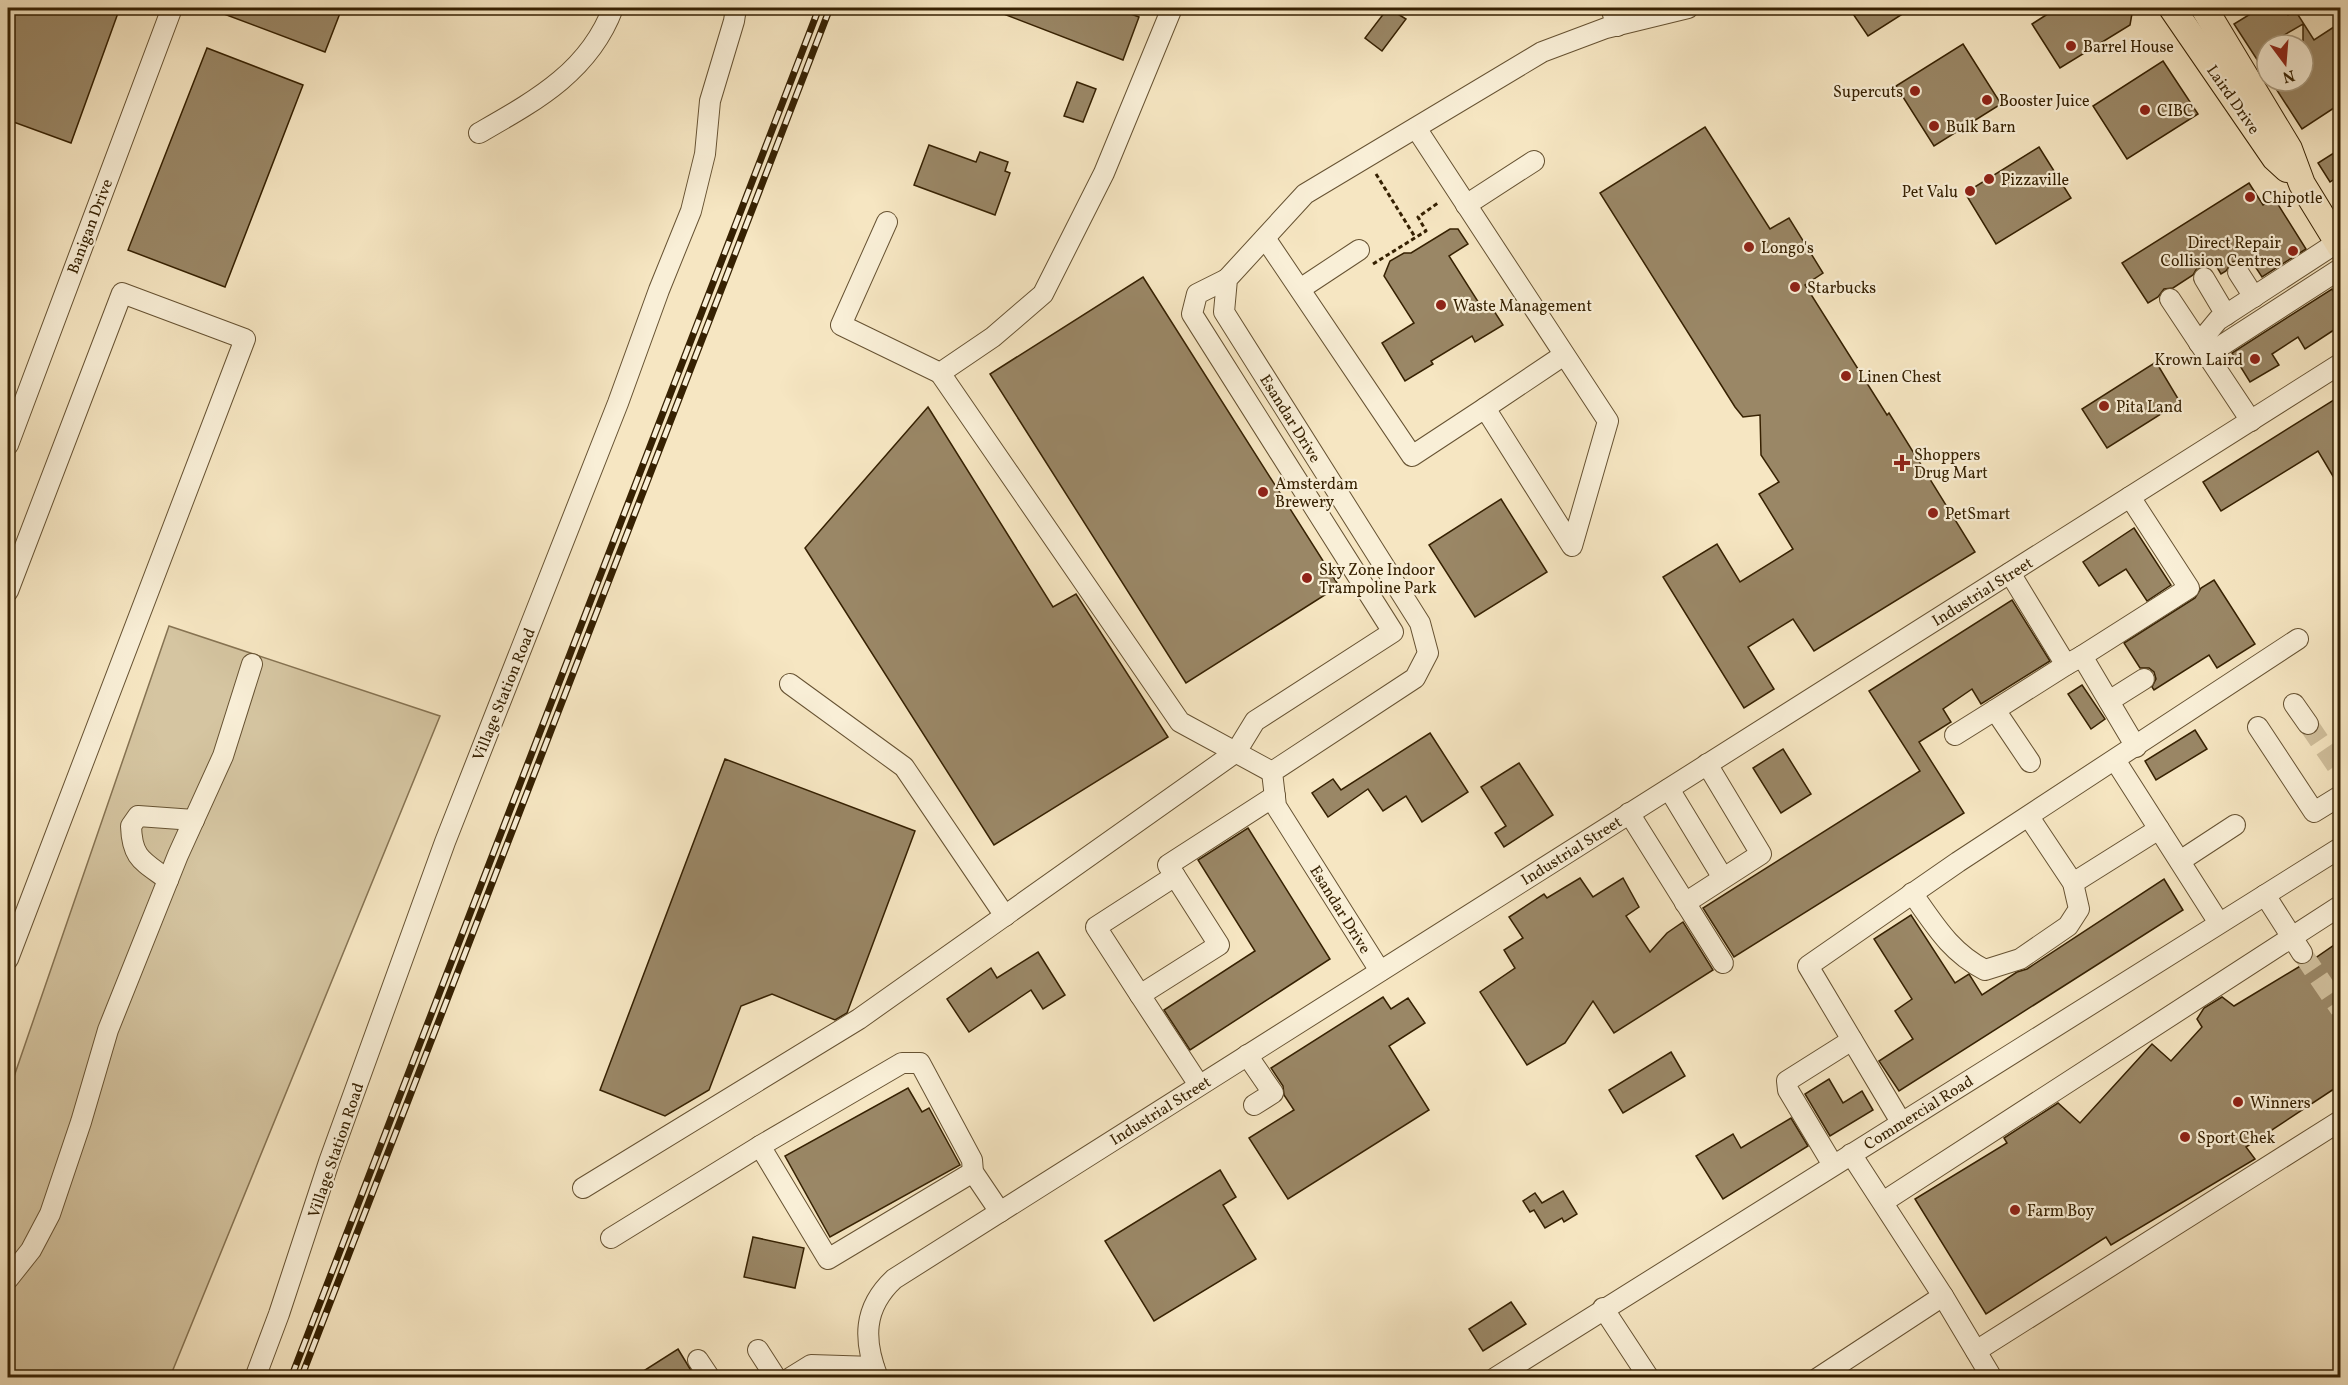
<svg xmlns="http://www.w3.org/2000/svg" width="2348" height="1385" viewBox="0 0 2348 1385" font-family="Vollkorn,serif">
	<rect width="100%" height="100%" fill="#f6e6c2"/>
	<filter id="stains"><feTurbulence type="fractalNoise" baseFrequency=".00333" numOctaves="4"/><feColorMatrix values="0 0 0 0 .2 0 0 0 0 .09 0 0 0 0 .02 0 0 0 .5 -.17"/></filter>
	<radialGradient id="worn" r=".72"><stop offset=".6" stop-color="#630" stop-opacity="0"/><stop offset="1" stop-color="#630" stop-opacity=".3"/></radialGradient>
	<polygon fill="#d5c5a1" stroke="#867352" stroke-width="1.5" points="169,626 440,716 170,1377 8,1378 8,1094"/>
	<g fill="#9a8766" stroke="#362102" stroke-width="1.5">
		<polygon points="8,8 104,8 118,13 71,143 8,120"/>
		<polygon points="208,8 342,8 325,52"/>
		<polygon points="988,8 1115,8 1139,17 1123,60"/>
		<polygon points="1388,8 1406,19 1382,51 1365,38"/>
		<polygon points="1849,8 1912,8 1868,36"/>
		<polygon points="2057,8 2133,8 2130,25 2060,68 2032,24"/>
		<polygon points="2260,8 2283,8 2288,15 2295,10 2314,40 2340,23 2340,104 2302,129 2271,81 2303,81 2303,24 2267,45 2267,75 2234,24"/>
		<polygon points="1963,44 2001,104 1934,146 1896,86"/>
		<polygon points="207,48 303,85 225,287 128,250"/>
		<polygon points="2163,61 2198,114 2127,159 2093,106"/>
		<polygon points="1077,82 1096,89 1083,122 1064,116"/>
		<polygon points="1705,127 1770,229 1789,218 1823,273 1805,285 1887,415 1889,413 1975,552 1814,651 1793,619 1748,647 1774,689 1744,708 1663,577 1717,544 1740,582 1793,549 1759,494 1779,482 1761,455 1760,415 1743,417 1735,407 1600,193"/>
		<polygon points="929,145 976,162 980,152 1008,162 1005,171 1010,173 995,215 914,185"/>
		<polygon points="2039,147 2071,198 1996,244 1965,193"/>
		<polygon points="2340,149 2340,175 2330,182 2318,163"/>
		<polygon points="2249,183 2263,205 2274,198 2306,249 2262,277 2249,257 2242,261 2232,262 2226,271 2221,274 2214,262 2206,267 2197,268 2193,275 2173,288 2164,289 2158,297 2148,303 2122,263"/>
		<polygon points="1450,229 1458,229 1468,244 1449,256 1482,308 1489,303 1503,325 1475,342 1472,336 1431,361 1433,364 1405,381 1382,343 1414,323 1384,276 1390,261 1404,253 1411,253"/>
		<polygon points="1143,277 1339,586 1186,683 990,374"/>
		<polygon points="2332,289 2340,303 2340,326 2305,349 2298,337 2272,354 2279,365 2250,382 2232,353"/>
		<polygon points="2156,362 2180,402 2107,448 2082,409"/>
		<polygon points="2340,396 2340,488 2318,451 2221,511 2203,482"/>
		<polygon points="928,407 1053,607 1076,594 1168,737 994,845 805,548"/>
		<polygon points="1501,499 1547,572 1475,617 1429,545"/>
		<polygon points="2134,528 2171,585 2147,601 2126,569 2099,586 2083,562"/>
		<polygon points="2214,580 2255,644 2217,668 2209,655 2154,690 2152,687 2156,679 2154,672 2149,668 2140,668 2124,643 2195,598 2201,588"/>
		<polygon points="2012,600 2050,661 1981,704 1972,689 1943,709 1951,722 1919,742 1964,813 1734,957 1703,908 1920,771 1869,691"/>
		<polygon points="2082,685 2105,719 2091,729 2068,694"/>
		<polygon points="2195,730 2207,749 2156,780 2145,761"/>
		<polygon points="1430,733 1468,792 1422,822 1406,796 1383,811 1368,789 1328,817 1312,793 1333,779 1341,790"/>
		<polygon points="1783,749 1811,794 1781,813 1753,768"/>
		<polygon points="725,759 915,831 847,1013 835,1020 772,994 741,1006 709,1090 665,1116 600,1090"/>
		<polygon points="1519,763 1553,815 1504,847 1495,833 1506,826 1481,787"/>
		<polygon points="1248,828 1330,959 1190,1050 1164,1010 1255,951 1198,860"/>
		<polygon points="1580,878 1593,897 1623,878 1639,907 1626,916 1650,952 1667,933 1683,922 1713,970 1614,1033 1593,1001 1565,1043 1527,1065 1480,992 1515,968 1504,950 1523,938 1509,917 1544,894 1547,898"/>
		<polygon points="2164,879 2183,910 1899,1091 1879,1061 1913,1039 1895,1011 1912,999 1874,939 1911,915 1955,983 1969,974 1982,995 2017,972 2027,969"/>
		<polygon points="2340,941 2340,1085 2246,1147 2255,1159 2111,1245 2106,1237 1986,1314 1915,1199 2007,1143 2004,1138 2058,1103 2080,1123 2152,1044 2171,1061 2202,1027 2197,1019 2204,1008 2222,997 2234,1006 2302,965 2308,963"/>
		<polygon points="1038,952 1065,995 1043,1009 1031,990 969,1032 947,999 991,968 997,978"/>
		<polygon points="1383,997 1391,1009 1408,998 1425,1023 1389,1046 1429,1110 1288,1199 1249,1138 1294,1110 1284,1095 1283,1086 1271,1068"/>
		<polygon points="1671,1052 1685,1076 1623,1113 1609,1090"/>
		<polygon points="1829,1079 1843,1103 1862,1091 1873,1110 1830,1136 1805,1094"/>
		<polygon points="908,1088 922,1112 929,1108 960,1165 830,1237 785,1156"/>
		<polygon points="1791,1118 1808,1146 1723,1199 1696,1156 1733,1134 1741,1148"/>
		<polygon points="1220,1170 1236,1197 1223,1205 1256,1259 1154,1321 1105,1241"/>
		<polygon points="1563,1191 1577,1214 1564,1222 1562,1218 1545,1228 1534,1210 1530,1212 1523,1201 1535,1193 1542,1203"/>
		<polygon points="753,1237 804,1248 795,1288 744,1277"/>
		<polygon points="1511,1302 1526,1324 1483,1351 1469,1329"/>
		<polygon points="678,1349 695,1377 634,1377"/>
	</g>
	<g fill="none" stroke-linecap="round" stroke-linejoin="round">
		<g stroke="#d0bf9c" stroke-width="20" stroke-dasharray="20 10" stroke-linecap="butt">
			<polyline points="2308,724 2340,771"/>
			<polyline points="2302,953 2340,1009"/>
		</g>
		<defs>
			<g id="minor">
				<polyline points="1611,8 1617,26"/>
				<path d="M479,133C535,101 589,72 613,8"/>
				<polyline points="1466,205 1534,161"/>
				<polyline points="887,222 841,325 940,373 993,337 1043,294 1104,173 1172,8"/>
				<polyline points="1265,238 1412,456 1485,408 1572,546 1608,421 1416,128"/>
				<polyline points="2238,272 2254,297"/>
				<polyline points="2204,278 2226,315"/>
				<polyline points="1300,289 1359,250"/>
				<polyline points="2170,299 2251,421"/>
				<polyline points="2199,343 2218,320 2338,242"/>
				<polyline points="2207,355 2340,269"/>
				<polyline points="940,373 1180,722 1272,772"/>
				<polyline points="1485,408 1564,355"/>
				<polyline points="8,445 172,8"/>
				<polyline points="2010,573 2066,665 2082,656 2136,747"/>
				<polyline points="8,591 122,293 245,339 8,959"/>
				<polyline points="2082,656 2189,588 2130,497"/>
				<polyline points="790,684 904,767 1005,916"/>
				<polyline points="2109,701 2144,679"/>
				<polyline points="2294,704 2308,724"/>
				<polyline points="2258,727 2314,812 2340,796"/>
				<polyline points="1955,735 1995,710"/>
				<polyline points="2115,760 2219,923"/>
				<polyline points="2030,762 1995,710 2066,665"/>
				<polyline points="1669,789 1723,878"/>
				<polyline points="1629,813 1723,963"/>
				<polyline points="2180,861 2235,825"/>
				<path d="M168,880C143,861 132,859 131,826L138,816L194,820"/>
				<polyline points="2073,883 2159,829"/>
				<path d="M1912,893C1934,924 1950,952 1985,970L2020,959L2068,926L2079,909L2073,883L2029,817"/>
				<polyline points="2265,895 2302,953"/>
				<polyline points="1685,903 1761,854 1707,764"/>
				<polyline points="1380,971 1276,806 1272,772 1415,678 1428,653 1420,623 1224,312 1227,279 1305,194 1542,52 1606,28 1688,8"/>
				<polyline points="1140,995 1096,927 1175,876"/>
				<polyline points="1247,1055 1273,1093 1254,1105"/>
				<polyline points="1199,1085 1140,995 1219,945 1168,865 1275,796"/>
				<polyline points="1901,1122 1808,966 1958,862 2298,639"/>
				<polyline points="760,1146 828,1259 973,1172"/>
				<polyline points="1851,1154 1943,1296 1992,1378"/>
				<polyline points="1833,1165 1788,1090 1787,1081 1852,1040"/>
				<polyline points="583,1188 859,1019 1236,752 1255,721 1393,632 1192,314 1197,294 1227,279"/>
				<polyline points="1883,1202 2340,906"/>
				<polyline points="611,1238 760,1146 902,1063 920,1063 972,1160 973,1172 1000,1212"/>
				<polyline points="8,1279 31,1250 50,1214 81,1122 108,1030 178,855 223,756 252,664"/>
				<polyline points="1603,1308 1649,1378"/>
				<polyline points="758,1350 776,1378"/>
				<polyline points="1976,1351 2340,1121"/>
				<polyline points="698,1360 710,1378"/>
				<polyline points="255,1378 279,1314 329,1162 445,842 618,403 659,290 691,211 705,154 710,101 734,21 736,8"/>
				<polyline points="790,1378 811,1365 874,1367"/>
				<path d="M878,1378C863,1340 863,1308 894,1279L2340,364"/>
				<polyline points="1495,1378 2340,848"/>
				<polyline points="1818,1378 1943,1296"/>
			</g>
			<g id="major">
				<polyline points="2172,8 2275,158 2287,169"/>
				<polyline points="2204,8 2289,149 2302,184 2340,246"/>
			</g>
		</defs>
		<use href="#minor" stroke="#665232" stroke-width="22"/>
		<use href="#major" stroke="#362102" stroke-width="28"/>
		<g stroke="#362102" stroke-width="3" stroke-dasharray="4.5 3" stroke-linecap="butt">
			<polyline points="1376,174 1415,237"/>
			<polyline points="1373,264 1426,231 1418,217 1438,203"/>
		</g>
		<use href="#minor" stroke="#f9efd7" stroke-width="20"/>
		<use href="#major" stroke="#f6e6c2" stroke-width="26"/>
		<defs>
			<g id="rail">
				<polyline points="291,1378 819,8"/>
				<polyline points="301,1378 830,8"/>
			</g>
		</defs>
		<use href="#rail" stroke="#362102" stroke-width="7"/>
		<use href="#rail" stroke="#f9efd7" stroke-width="4.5" stroke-dasharray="14" stroke-linecap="butt"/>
	</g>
	<g fill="#8f2418" stroke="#f9efd7" stroke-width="2">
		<circle cx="2071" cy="46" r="6"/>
		<circle cx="1915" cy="91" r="6"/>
		<circle cx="1987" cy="100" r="6"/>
		<circle cx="2145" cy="110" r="6"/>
		<circle cx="1934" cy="126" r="6"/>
		<circle cx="1989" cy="179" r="6"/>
		<circle cx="1970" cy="191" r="6"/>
		<circle cx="2250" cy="197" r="6"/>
		<circle cx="1749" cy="247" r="6"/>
		<circle cx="2293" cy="251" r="6"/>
		<circle cx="1795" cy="287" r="6"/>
		<circle cx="1441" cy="305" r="6"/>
		<circle cx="2255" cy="359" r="6"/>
		<circle cx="1846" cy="376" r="6"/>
		<circle cx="2104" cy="406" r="6"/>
		<path d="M1899 454h6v6h6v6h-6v6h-6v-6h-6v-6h6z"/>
		<circle cx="1263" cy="492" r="6"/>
		<circle cx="1933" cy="513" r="6"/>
		<circle cx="1307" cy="578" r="6"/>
		<circle cx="2238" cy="1102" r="6"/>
		<circle cx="2185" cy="1137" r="6"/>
		<circle cx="2015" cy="1210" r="6"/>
	</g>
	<g text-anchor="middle" stroke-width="4.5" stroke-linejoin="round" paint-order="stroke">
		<g font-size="16" fill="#362102" stroke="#f9efd7" text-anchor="start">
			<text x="2083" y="52">Barrel House</text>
			<text x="1903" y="97" text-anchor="end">Supercuts</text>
			<text x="1999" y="106">Booster Juice</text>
			<text x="2157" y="116">CIBC</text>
			<text x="1946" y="132">Bulk Barn</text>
			<text x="2001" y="185">Pizzaville</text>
			<text x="1958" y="197" text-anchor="end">Pet Valu</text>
			<text x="2262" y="203">Chipotle</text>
			<text x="2281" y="248" text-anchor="end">Direct Repair<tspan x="2281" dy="18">Collision Centres</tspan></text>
			<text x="1761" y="253">Longo's</text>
			<text x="1807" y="293">Starbucks</text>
			<text x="1453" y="311">Waste Management</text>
			<text x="2243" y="365" text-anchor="end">Krown Laird</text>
			<text x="1858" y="382">Linen Chest</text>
			<text x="2116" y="412">Pita Land</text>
			<text x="1914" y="460">Shoppers<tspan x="1914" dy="18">Drug Mart</tspan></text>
			<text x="1275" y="489">Amsterdam<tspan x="1275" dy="18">Brewery</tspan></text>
			<text x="1945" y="519">PetSmart</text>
			<text x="1319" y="575">Sky Zone Indoor<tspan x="1319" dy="18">Trampoline Park</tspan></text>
			<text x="2250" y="1108">Winners</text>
			<text x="2197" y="1143">Sport Chek</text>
			<text x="2027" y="1216">Farm Boy</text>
		</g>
		<g font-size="16" fill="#362102" stroke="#f9efd7">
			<text transform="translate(2234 99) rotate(55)" y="6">Laird Drive</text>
			<text transform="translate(89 226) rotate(-69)" y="6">Banigan Drive</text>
			<text transform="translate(1291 418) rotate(58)" y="6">Esandar Drive</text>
			<text transform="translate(1982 591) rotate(-32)" y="6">Industrial Street</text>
			<text transform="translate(503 694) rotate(-68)" y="6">Village Station Road</text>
			<text transform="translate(1571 850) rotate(-32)" y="6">Industrial Street</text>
			<text transform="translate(1341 909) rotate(58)" y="6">Esandar Drive</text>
			<text transform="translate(1160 1110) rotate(-32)" y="6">Industrial Street</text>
			<text transform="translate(1918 1112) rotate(-32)" y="6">Commercial Road</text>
			<text transform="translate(335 1150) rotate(-71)" y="6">Village Station Road</text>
		</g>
	</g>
	<rect width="2348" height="1385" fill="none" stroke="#f6e6c2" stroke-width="30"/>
	<rect x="9" y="9" width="2330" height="1367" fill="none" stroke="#362102" stroke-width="3"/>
	<rect x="15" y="15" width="2318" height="1355" fill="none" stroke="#362102" stroke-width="1.5"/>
	<g transform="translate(2285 63) rotate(164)"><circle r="28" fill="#f9efd7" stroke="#ab9d82" stroke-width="1.5"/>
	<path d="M0-4.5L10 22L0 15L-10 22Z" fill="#8f2418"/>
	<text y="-9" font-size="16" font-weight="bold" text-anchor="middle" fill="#362102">N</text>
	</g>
	<rect width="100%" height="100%" filter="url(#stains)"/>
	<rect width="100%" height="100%" fill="url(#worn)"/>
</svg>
